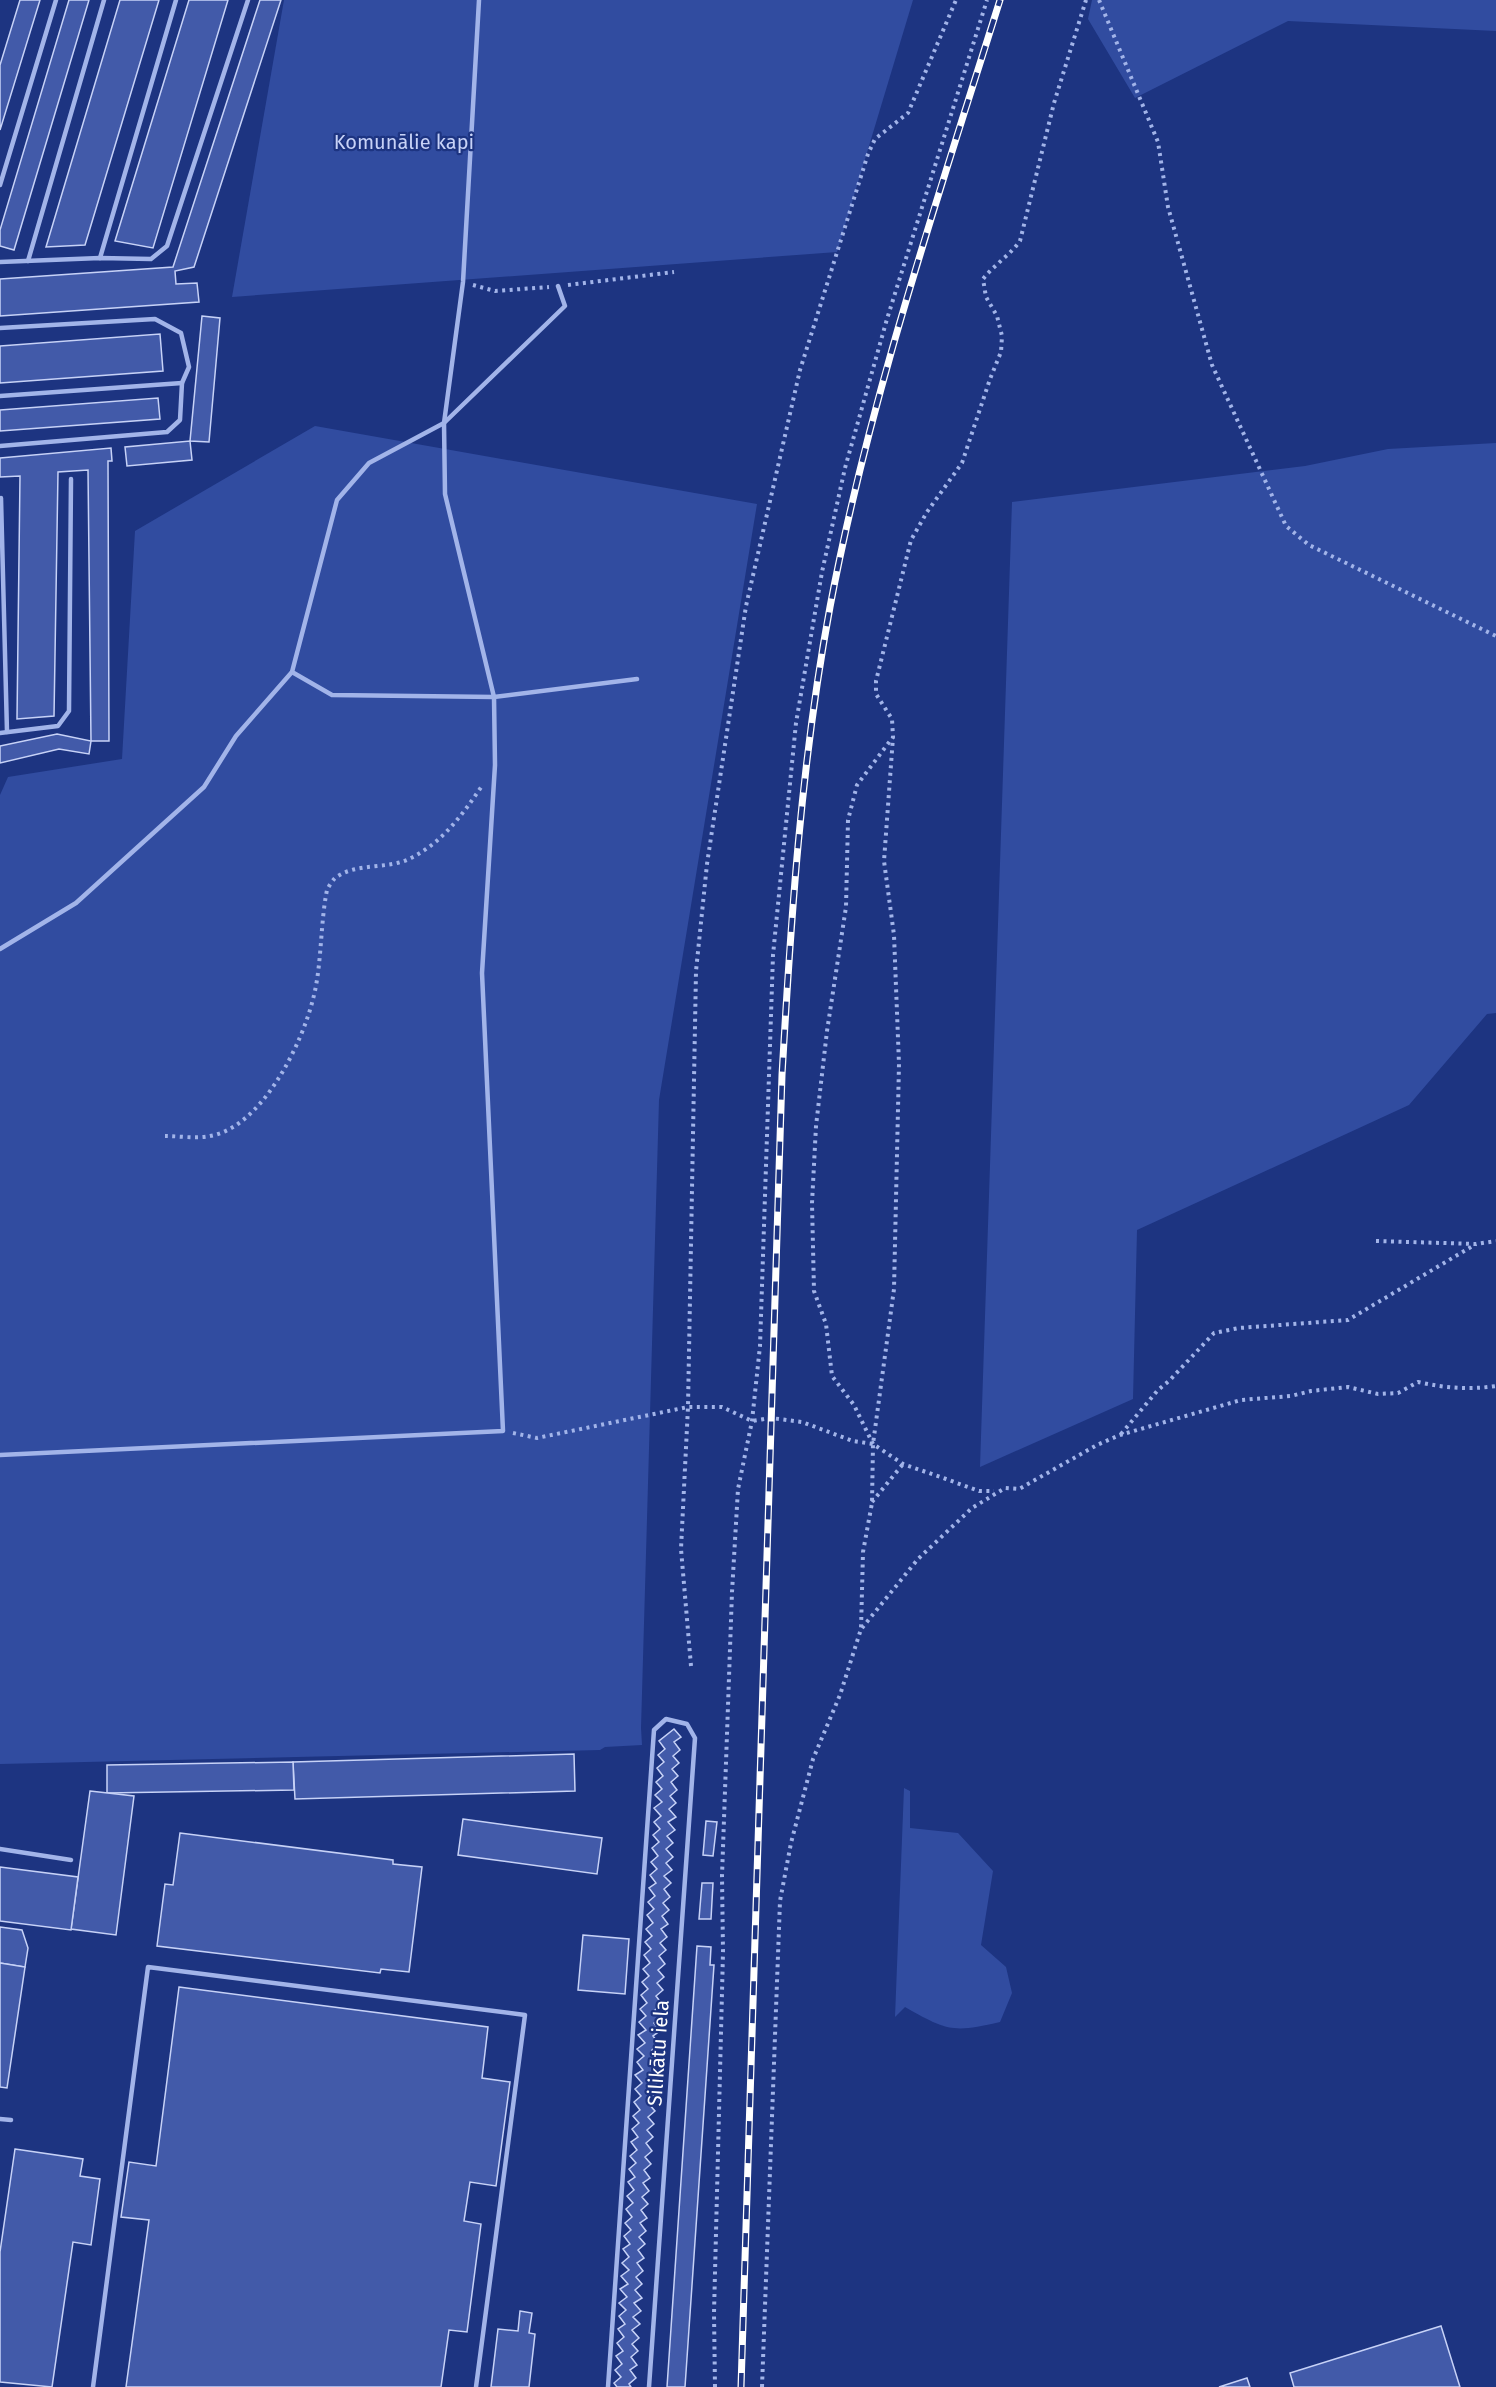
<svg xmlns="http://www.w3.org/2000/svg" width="1496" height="2387" viewBox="0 0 1496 2387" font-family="'Fira Sans',sans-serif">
	<rect width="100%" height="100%" fill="#1d3481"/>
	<g fill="#314ca0">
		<polygon points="284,0 913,0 837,252 232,297"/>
		<polygon points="1092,0 1496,0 1496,31 1288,21 1135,98 1088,19"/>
		<polygon points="315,426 757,504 659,1100 641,1728 642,1745 605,1747 600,1750 0,1764 0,795 8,777 122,759 135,531"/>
		<polygon points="1496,443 1496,1013 1487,1014 1409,1105 1137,1230 1133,1399 980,1467 1012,502 1305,466 1388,449"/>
		<path d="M904,1788L910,1791V1828L958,1833L993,1871L981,1945L1006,1967L1012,1993L1000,2022C953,2033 947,2031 905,2007L895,2017Z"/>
	</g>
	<g fill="#425aa9" stroke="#c7d2f7" stroke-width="1.5">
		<polygon points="20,0 40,0 0,130 0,65"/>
		<polygon points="69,0 89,0 14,250 0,246 0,230"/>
		<polygon points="120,0 159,0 85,245 46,247"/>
		<polygon points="189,0 228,0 153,248 115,241"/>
		<polygon points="260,0 281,0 194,267 175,271 176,284 197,283 199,302 0,316 0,279 173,267"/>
		<polygon points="202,316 220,318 209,442 190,441"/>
		<polygon points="160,334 163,371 0,383 0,346"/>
		<polygon points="158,398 160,419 0,431 0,410"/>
		<polygon points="190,441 192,460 127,466 125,447"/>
		<polygon points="111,448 112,461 108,461 109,741 91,741 88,470 58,472 54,716 17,719 20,476 0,477 0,458"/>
		<polygon points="57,734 91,741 89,754 59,749 0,763 0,746"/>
		<polygon points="674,1729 681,1737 674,1742 680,1750 673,1756 679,1763 672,1769 678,1776 671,1782 677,1790 670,1796 676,1803 669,1809 676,1817 668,1822 675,1830 667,1836 673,1843 666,1849 673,1857 666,1863 672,1870 664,1876 671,1883 664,1889 670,1897 663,1903 669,1910 662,1916 668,1924 661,1929 667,1937 660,1943 666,1950 659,1956 665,1964 658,1970 664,1977 657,1983 663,1990 656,1996 662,2004 655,2010 661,2017 654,2023 660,2031 653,2036 659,2044 652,2050 658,2057 651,2063 657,2071 651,2076 657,2084 649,2090 656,2097 648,2103 655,2111 648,2117 654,2124 647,2130 653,2137 646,2143 652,2151 645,2157 651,2164 644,2170 650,2178 643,2183 649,2191 642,2197 648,2204 641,2210 647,2218 640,2223 646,2231 639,2237 645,2244 638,2250 644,2258 637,2263 643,2271 636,2277 642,2284 635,2290 642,2298 634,2303 641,2311 633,2317 640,2324 632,2330 639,2338 632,2344 638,2351 631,2357 637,2365 630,2370 636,2378 629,2384 631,2387 617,2387 614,2383 621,2377 615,2370 622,2364 616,2356 623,2351 617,2343 624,2337 618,2329 625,2324 619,2316 626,2310 619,2303 627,2297 620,2289 628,2284 621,2276 629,2270 622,2263 629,2257 623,2249 630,2244 624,2236 631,2230 625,2223 632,2217 626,2209 633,2203 627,2196 634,2190 628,2182 635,2177 629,2169 636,2163 630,2156 637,2150 631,2142 638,2137 632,2129 639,2123 633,2116 640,2110 634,2102 641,2096 635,2089 642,2083 635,2075 643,2070 637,2062 644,2056 637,2049 645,2043 638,2035 646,2030 639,2022 646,2016 640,2009 647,2003 641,1995 648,1989 642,1982 649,1976 643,1969 650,1963 644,1955 651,1949 645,1942 652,1936 646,1929 653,1923 647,1915 654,1909 648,1902 655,1896 649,1888 656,1883 650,1875 657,1869 651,1862 658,1856 652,1848 659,1842 653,1835 660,1829 654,1822 661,1816 654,1808 662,1802 655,1795 662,1789 656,1782 663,1776 657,1768 664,1762 658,1755 665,1749 659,1741"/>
		<polygon points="574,1754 575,1791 295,1799 293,1762"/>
		<polygon points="293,1762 294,1790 107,1793 107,1765"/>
		<polygon points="90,1791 134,1796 116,1935 71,1929"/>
		<polygon points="463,1819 602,1838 597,1874 458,1855"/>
		<polygon points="706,1821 717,1822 713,1856 703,1855"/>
		<polygon points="180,1833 393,1860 393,1864 422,1867 409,1972 381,1969 380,1973 157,1946 165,1884 173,1885"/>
		<polygon points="0,1867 78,1877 71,1930 0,1921"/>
		<polygon points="702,1883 713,1883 711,1919 699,1919"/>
		<polygon points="0,1927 22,1930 28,1948 25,1967 0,1963"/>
		<polygon points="583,1935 629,1939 625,1994 578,1990"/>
		<polygon points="697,1946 711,1947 710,1965 714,1965 685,2387 667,2387"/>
		<polygon points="0,1963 25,1967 7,2088 0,2087"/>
		<polygon points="179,1987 488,2027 482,2078 510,2082 496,2186 470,2182 464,2221 481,2224 467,2332 449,2330 441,2387 126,2387 149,2220 121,2217 129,2162 156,2166"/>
		<polygon points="15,2149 83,2159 80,2176 100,2179 91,2245 73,2242 52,2387 0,2382 0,2252"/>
		<polygon points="520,2311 532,2313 529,2333 535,2334 529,2387 491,2387 498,2329 518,2331"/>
		<polygon points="1441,2326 1460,2387 1294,2387 1290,2373"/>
		<polygon points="1247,2378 1250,2387 1219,2387"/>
	</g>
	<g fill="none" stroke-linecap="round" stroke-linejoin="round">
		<g stroke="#a2b4e9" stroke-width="4" stroke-dasharray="3 4.5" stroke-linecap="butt">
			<polyline points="1099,0 1158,142 1168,207 1212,365 1286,526 1309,545 1496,636"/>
			<polyline points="473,285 495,291 549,287"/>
			<polyline points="568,285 674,272"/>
			<path d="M165,1136C179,1136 196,1139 210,1136C262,1127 302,1044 313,999C322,966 320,924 327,890C329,886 332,881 335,878C356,862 389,870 411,858C443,842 462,815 482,786"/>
			<polyline points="1376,1241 1476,1244 1496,1241"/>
			<polyline points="513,1433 537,1438 688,1407 722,1407 752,1421 771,1418 802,1422 853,1441 873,1444 903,1464 946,1479 979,1491 994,1491"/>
			<polyline points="1121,1434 1158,1390 1170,1380 1214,1333 1239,1328 1348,1320 1476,1244"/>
			<path d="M873,1444L854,1405L832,1376L826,1324L814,1291L812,1203L816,1126L827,1031L846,907L848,820L857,785L893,737L892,719L876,694V681L911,540L927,512L962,463L990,379L1001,352L1002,336L997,316L986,297L983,279C994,265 1010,255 1020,241L1054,103L1086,0"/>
			<polyline points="872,1502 903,1464"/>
			<path d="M862,1628L918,1559L972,1508L1005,1488L1019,1489L1097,1445L1120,1435L1241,1400L1291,1396L1311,1391L1348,1387L1378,1394L1398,1393L1418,1382C1445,1388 1469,1390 1496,1386"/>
			<polyline points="691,1666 681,1549 688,1407 696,971 707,864 746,606 800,370 868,154 875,139 908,113 956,0"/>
			<polyline points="715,2387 714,2313 723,1952 722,1876 732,1592 738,1489 752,1421 760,1346 773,955 796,723 822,572 845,468 887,319 987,0"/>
			<polyline points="762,2387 780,1901 791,1843 813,1759 840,1695 861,1629 863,1552 872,1503 873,1444 894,1289 899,1064 894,935 884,861 893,737"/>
		</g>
		<g stroke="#a2b4e9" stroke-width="4.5">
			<polyline points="0,185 56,0"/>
			<polyline points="100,258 176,0"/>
			<polyline points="28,261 104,0"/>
			<polyline points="0,262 100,258 151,259 167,246 248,0"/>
			<polyline points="0,328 155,319 181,333 189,367 182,383 180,420 167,432 0,446"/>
			<polyline points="0,396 182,383"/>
			<polyline points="1,498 7,732"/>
			<polyline points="292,672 332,695 494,697 637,679"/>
			<polyline points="0,733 58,726 69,711 71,479"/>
			<polyline points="0,949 76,903 204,787 236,736 292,672 337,500 369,463 444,423 565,306 558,286"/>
			<polyline points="0,1455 503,1431 482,973 495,765 494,697 445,494 444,423 463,282 479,0"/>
			<polyline points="0,1849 71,1860"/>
			<polyline points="0,2119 11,2120"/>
			<polyline points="93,2387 148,1967 525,2015 476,2387"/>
			<polyline points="608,2387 654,1730 666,1719 687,1724 695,1738 649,2387"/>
		</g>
		<defs>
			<path id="rail" d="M741,2387L782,1075C791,918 801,763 830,607C869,400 937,201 1000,0"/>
		</defs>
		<use href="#rail" stroke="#fff" stroke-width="7"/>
		<use href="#rail" stroke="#1d3481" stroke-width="4.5" stroke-dasharray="14" stroke-linecap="butt"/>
	</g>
	<g text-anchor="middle" stroke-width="4.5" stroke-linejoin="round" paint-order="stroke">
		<g font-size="20" fill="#c7d2f7" stroke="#1d3481">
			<text x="404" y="149">Komunālie kapi</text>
		</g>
		<g font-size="20" fill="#fff" stroke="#1d3481">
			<text transform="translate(658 2053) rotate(-86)" y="7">Silikātu iela</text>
		</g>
	</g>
</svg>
